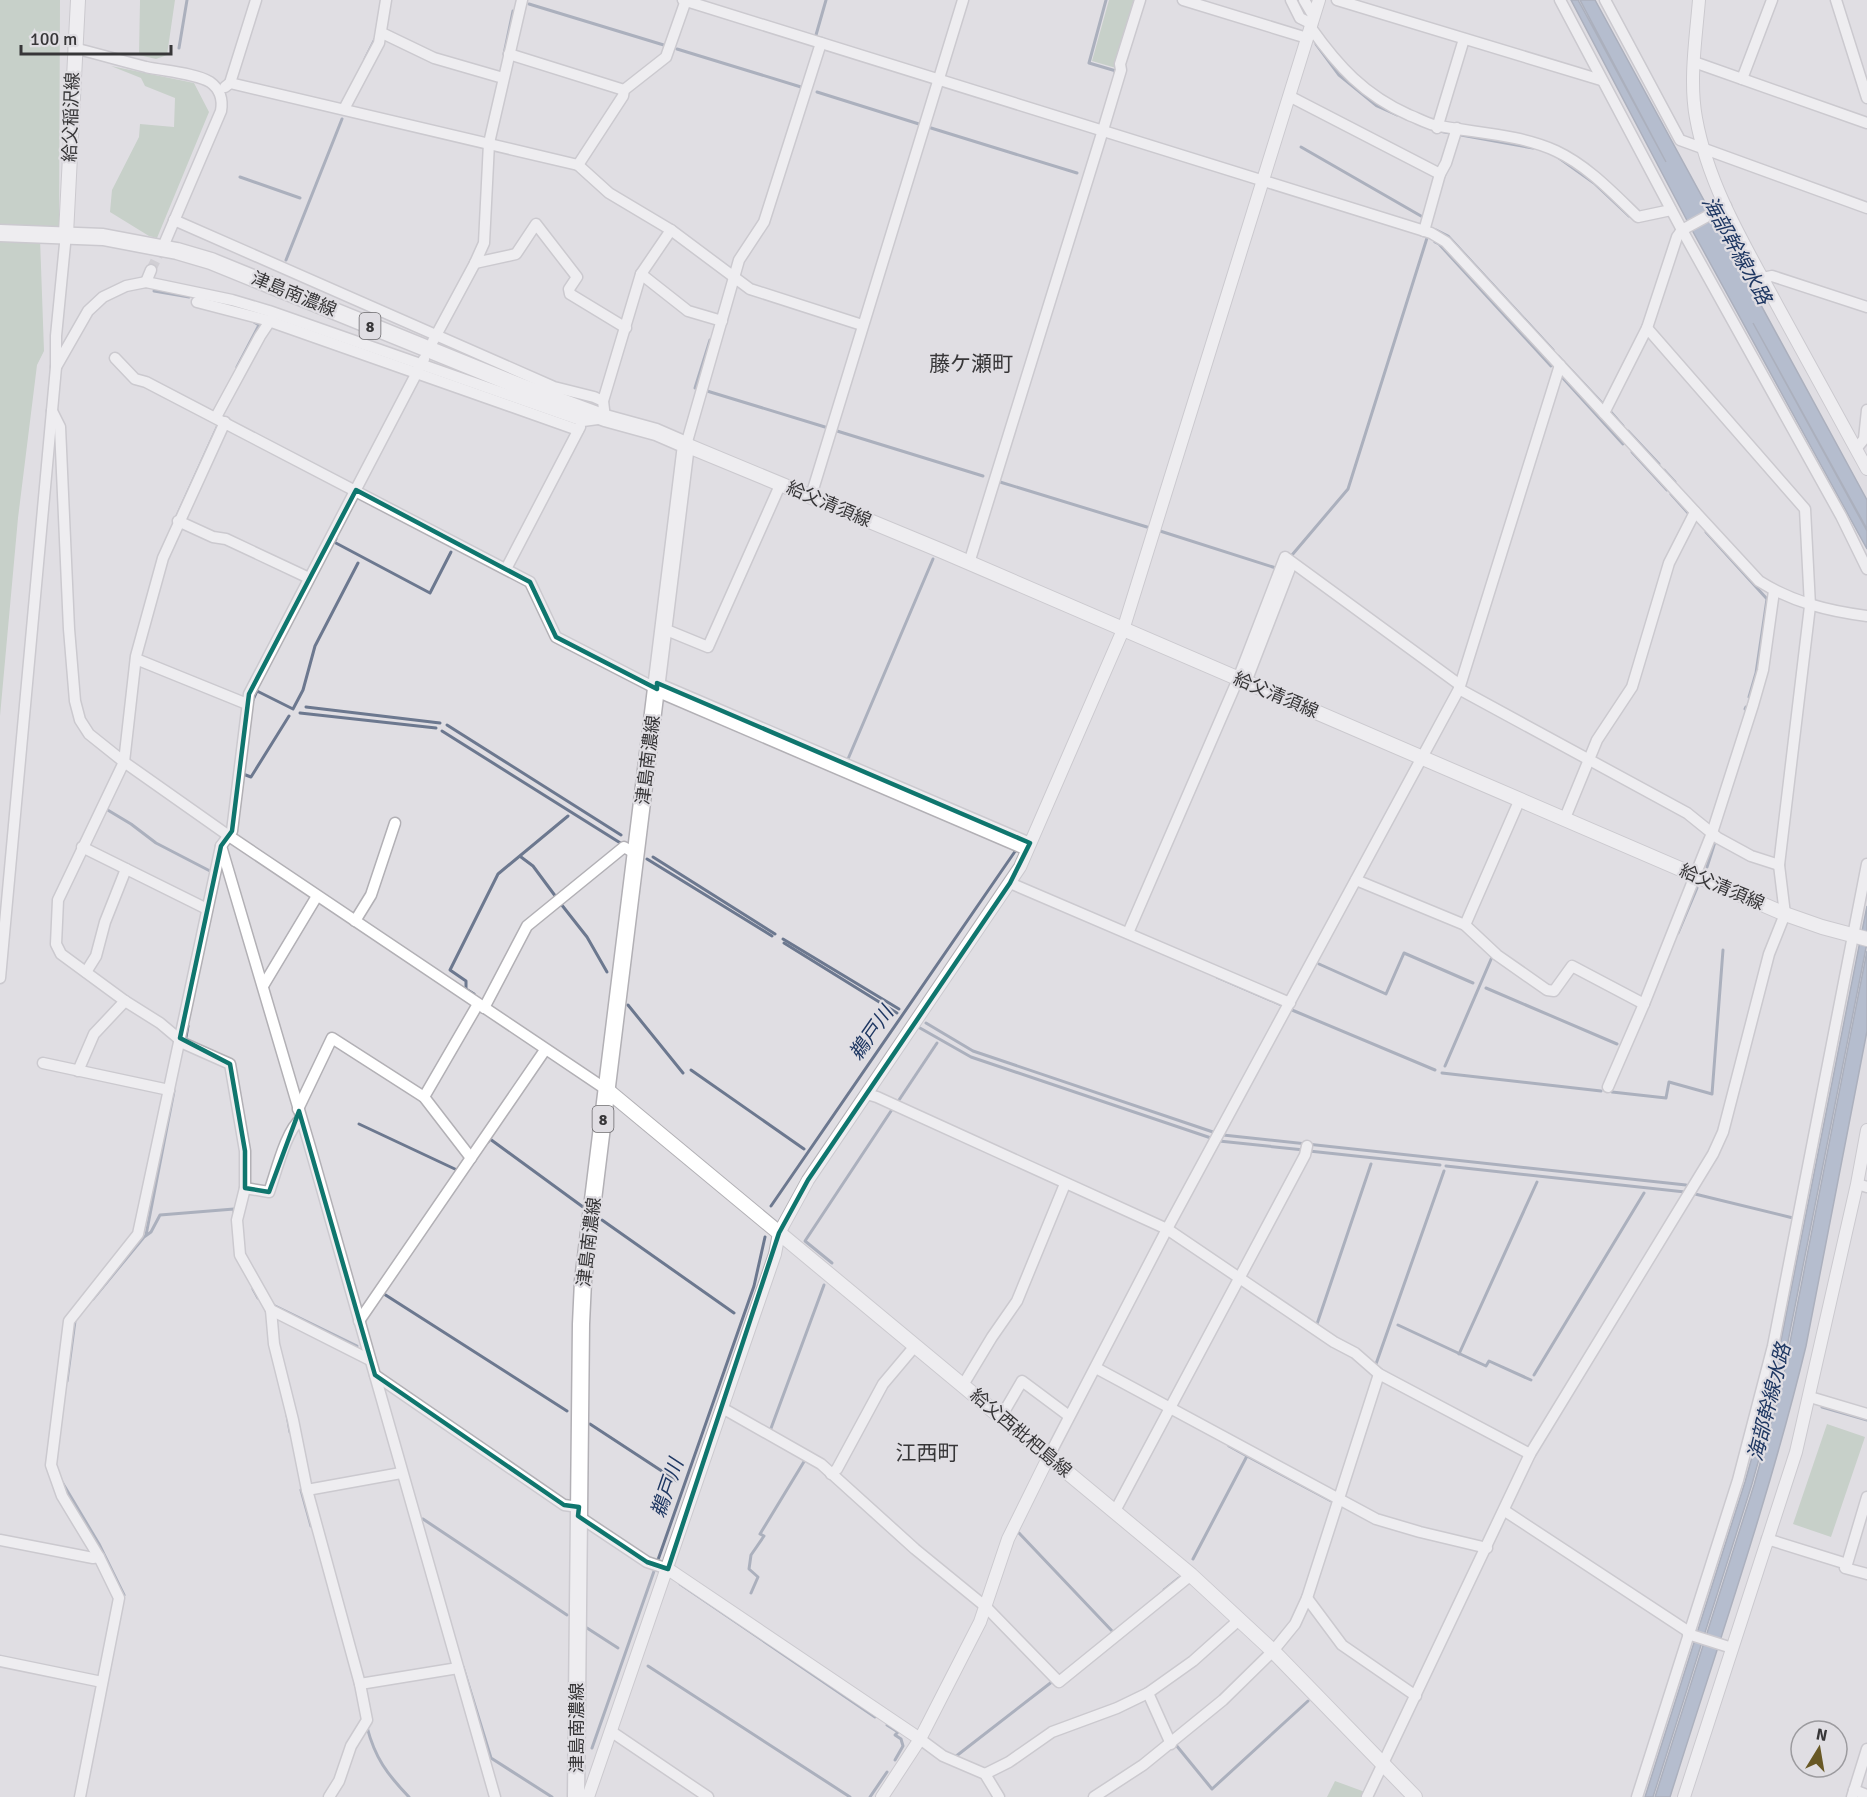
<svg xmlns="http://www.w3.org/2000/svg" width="1867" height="1797" viewBox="0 0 1867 1797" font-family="Signika,'Noto Sans JP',sans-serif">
	<rect width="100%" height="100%" fill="#e0dee3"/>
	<g fill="#a9bea8">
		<polygon points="0,0 60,0 59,237 40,238 44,351 37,365 18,518 0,716"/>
		<polygon points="140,0 175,0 167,55 156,59 139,55"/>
		<polygon points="1109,0 1136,0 1116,68 1092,61"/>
		<polygon points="111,66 194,83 209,112 157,238 149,236 110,212 112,190 139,137 140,124 174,127 175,98 145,86 141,78"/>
		<polygon points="1827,1424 1865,1437 1831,1537 1793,1524"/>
		<polygon points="1335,1781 1365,1792 1364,1797 1327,1797"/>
	</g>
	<g fill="#8295b4" stroke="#6c788f" stroke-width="1.5">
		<polygon points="1571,0 1578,0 1666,162 1580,0 1595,0 1867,500 1867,529 1753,323 1867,531 1867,549 1692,230"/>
		<polygon points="1867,906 1867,943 1779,1387 1752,1484 1653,1797 1645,1797 1745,1482 1772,1386"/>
		<path d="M1867,951V1031L1806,1346C1769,1499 1717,1647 1670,1797H1655L1754,1485L1781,1388Z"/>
	</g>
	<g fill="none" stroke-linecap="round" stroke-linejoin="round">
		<g stroke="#6c788f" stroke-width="3">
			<polyline points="1106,0 1089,63 1116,71 1115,73"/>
			<polyline points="529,4 667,46"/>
			<polyline points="816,35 826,0"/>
			<polyline points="1316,44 1339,75 1377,106 1397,115"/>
			<polyline points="179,48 187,0"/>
			<polyline points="677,49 801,87"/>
			<polyline points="504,54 513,11"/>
			<polyline points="365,59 375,39"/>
			<polyline points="817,92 919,124"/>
			<polyline points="931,128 1077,173"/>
			<polyline points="1439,131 1450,133"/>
			<polyline points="1461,135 1533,148"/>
			<polyline points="1301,147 1421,216"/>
			<polyline points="1559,158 1594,183 1629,216"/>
			<polyline points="240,177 300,198"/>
			<polyline points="1436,230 1448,236 1553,350"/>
			<polyline points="1435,242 1439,244 1551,366"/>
			<polyline points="286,260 342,119"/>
			<polyline points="154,291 189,297"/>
			<polyline points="1558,356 1603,404"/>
			<polyline points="237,367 259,325 254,322"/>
			<polyline points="1562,377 1623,444"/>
			<polyline points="695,388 710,340"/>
			<polyline points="707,391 825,427"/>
			<polyline points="1610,411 1623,426"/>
			<polyline points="837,431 983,476"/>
			<polyline points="1628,431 1659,464"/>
			<polyline points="1632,452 1667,490"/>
			<polyline points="1664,470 1675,482"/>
			<polyline points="1000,482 1147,527"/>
			<polyline points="1671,494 1689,514"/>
			<polyline points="176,518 218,425 217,423"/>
			<polyline points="1160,531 1276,568"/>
			<polyline points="1706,532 1767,599 1756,673 1749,697"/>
			<polyline points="336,539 334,542 430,593 451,552"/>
			<polyline points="1292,555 1348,489 1427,238"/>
			<polyline points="253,700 257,691 293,709 303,690 315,646 358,563"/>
			<polyline points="306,707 440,723"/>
			<polyline points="1745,709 1746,707"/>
			<polyline points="300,713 436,728"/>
			<polyline points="447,725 621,835"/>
			<polyline points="442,731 622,844"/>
			<polyline points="848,759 933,559"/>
			<polyline points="243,774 251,777 289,716"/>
			<polyline points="106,809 131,824 156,843 210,871"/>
			<polyline points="521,857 533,866 556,897"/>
			<polyline points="653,857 775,934"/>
			<polyline points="647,859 772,936"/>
			<polyline points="1707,867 1715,842"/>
			<polyline points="561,904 587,937 607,972"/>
			<polyline points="1678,933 1697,888"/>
			<polyline points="783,939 899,1009"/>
			<polyline points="784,943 897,1013"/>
			<polyline points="1319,964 1386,994 1404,953 1473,983"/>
			<polyline points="1217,977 1284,1006"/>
			<polyline points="1486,988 1617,1044"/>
			<polyline points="474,994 466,989 466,981 450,970 498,874 568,816"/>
			<polyline points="628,1005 683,1073"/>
			<polyline points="1292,1010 1435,1070"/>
			<polyline points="926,1023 973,1051 1213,1132"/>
			<polyline points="920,1028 971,1057 1211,1138"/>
			<polyline points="186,1037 188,1026"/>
			<polyline points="1445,1066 1492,957"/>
			<polyline points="691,1070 804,1149"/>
			<polyline points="1442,1073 1601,1091"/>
			<polyline points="1612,1092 1666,1098 1669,1082 1712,1094 1723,950"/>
			<polyline points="897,1103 937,1043"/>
			<polyline points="359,1124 457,1170"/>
			<polyline points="1223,1135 1686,1185"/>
			<polyline points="1219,1141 1304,1150"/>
			<polyline points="488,1142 490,1139 583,1207"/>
			<polyline points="1309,1151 1440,1165"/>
			<polyline points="1446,1166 1685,1192"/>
			<polyline points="1695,1194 1793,1218"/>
			<polyline points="771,1206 1016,850"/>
			<polyline points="602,1220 734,1313"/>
			<polyline points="146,1235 174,1091"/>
			<polyline points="832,1263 805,1241 893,1108"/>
			<polyline points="253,1289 258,1298"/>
			<polyline points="384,1294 567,1411"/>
			<polyline points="93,1299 144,1237 151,1232 160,1215 234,1209 234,1215"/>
			<polyline points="271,1304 357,1346"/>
			<polyline points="1398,1325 1486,1366 1489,1361 1531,1380"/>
			<polyline points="1316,1327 1371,1164"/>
			<polyline points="1459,1354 1537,1182"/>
			<polyline points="1376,1364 1444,1171"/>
			<polyline points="1534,1375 1644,1193"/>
			<polyline points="67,1381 75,1321"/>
			<polyline points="1822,1407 1867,1420"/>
			<polyline points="287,1415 290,1432"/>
			<polyline points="590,1424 677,1481"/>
			<polyline points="770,1431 824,1285"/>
			<polyline points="1247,1456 1335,1503"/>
			<polyline points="62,1482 99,1544 124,1595"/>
			<polyline points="301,1490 311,1526"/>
			<polyline points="420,1519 423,1519 567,1615"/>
			<polyline points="1019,1533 1113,1632"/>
			<polyline points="1193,1559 1247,1456 1229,1446"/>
			<polyline points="680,1584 875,1717"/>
			<polyline points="1164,1590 1179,1578"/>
			<polyline points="751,1593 758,1577 749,1569 751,1555 764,1536 760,1534 805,1460"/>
			<polyline points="587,1628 618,1648"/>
			<polyline points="648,1666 850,1797"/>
			<polyline points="463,1667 491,1758 552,1797"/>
			<polyline points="887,1725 898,1732 895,1735 901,1739 903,1746 895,1760"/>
			<path d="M367,1727C375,1758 387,1774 409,1797"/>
			<polyline points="1176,1745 1212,1789 1308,1701"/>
			<polyline points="592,1748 754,1286 765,1237"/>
			<polyline points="955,1757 1053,1681"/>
			<polyline points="870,1797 887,1772"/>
		</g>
		<polyline stroke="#bebcc1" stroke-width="10" stroke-dasharray="10 5" stroke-linecap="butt" points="151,270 163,245"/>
		<defs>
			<g id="minor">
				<path d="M683,0L1431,233L1446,242L1759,581C1792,602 1828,611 1867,616"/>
				<polyline points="1183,0 1307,38"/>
				<polyline points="1291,0 1300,18 1312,24"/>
				<polyline points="1304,0 1314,17"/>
				<polyline points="1337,0 1601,80"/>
				<polyline points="1560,0 1682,230 1841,516 1867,569"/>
				<polyline points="1605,0 1680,140 1867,208"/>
				<polyline points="1836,0 1867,98"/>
				<path d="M1311,28C1338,66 1364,95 1409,115C1417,118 1426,123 1434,125C1474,133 1519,134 1556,151C1588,166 1613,193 1638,217L1671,210"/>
				<polyline points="382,33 434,58 503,78"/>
				<path d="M74,48C98,54 122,61 146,67C164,71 195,73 210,82C220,89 223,100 221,111L165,242"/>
				<polyline points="509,54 624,90"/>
				<polyline points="1694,62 1867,123"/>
				<polyline points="1742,79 1772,0"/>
				<polyline points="230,83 578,165 609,193 671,230 750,289 862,325"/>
				<polyline points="225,87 230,83 256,0"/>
				<polyline points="1289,96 1440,174 1424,231"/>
				<polyline points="344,109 379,43 386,0"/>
				<polyline points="1437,128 1464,39"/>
				<polyline points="578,165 623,96 624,90 666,57 686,0"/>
				<polyline points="1440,174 1446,163 1457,128"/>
				<polyline points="475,263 516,254 536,224 577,277 569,289 570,294 626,328"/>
				<polyline points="641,274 688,311 722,321"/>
				<polyline points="1762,278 1772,276 1867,307"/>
				<polyline points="146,282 151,270"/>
				<polyline points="197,302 266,320 578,430"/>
				<polyline points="433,341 475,263 484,243 489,143 522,0"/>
				<polyline points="115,358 135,379 146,382 530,582 556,637 657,689"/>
				<polyline points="56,367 88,311 103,297 126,286 146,282 232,300 269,311 583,421 605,418 603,401 594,397 554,387 174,220"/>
				<polyline points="603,401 641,274 671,230"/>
				<polyline points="52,411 60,427 69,629 75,701 80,720 89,734 124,762 229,836 607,1090"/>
				<polyline points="1604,413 1647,328 1677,237 1682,230 1726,206"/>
				<polyline points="216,417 260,336 270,321"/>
				<polyline points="225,422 163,558 136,656 124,762 58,900 56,944 61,954 125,1001 160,1023 185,1044 230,1064 245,1151 245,1188 237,1220 240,1255 271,1310 370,1360"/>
				<polyline points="686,445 739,260 764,222 821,43"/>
				<polyline points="1856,449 1864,439 1867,410"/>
				<polyline points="811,496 963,0"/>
				<polyline points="178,521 213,537 226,539 309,578"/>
				<polyline points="969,563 1103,130 1121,70 1120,64 1140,0"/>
				<polyline points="506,569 580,427"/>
				<polyline points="664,629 708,647 781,483"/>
				<polyline points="136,659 247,704"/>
				<polyline points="1246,682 1292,563"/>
				<polyline points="657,683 1030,843"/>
				<polyline points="1459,689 1687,813 1718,838 1751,856 1779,865"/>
				<polyline points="656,691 1027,850"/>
				<polyline points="1565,818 1597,740 1632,687 1669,563 1695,512"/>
				<polyline points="221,846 310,1147 495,1797"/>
				<polyline points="82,847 207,909"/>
				<polyline points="1356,880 1465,925 1497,955 1547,990 1554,991 1572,966 1644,1004 1712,833 1753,705 1763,670 1774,591"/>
				<polyline points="1010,883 1290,1003"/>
				<polyline points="355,921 371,895 395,823"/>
				<polyline points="1465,925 1520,799"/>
				<polyline points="1128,933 1238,679 1285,557 1460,685"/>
				<polyline points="86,972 96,956 105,922 126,869"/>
				<polyline points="0,978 56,367 56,336 66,234"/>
				<polyline points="263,986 317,896"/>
				<polyline points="484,1008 527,926 624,847 636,854"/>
				<polyline points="43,1063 169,1090"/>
				<polyline points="78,1071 94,1034 125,1001"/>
				<polyline points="1608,1087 1644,1004"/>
				<polyline points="867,1094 877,1097 1167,1229 1334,1342 1355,1353 1379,1374 1530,1454"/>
				<polyline points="424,1097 478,1004"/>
				<polyline points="298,1109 332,1038 424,1097 471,1158"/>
				<polyline points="1857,1184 1867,1187"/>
				<path d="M245,1188L269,1192C276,1173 286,1130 301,1119"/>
				<polyline points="271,1310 274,1344 293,1420 307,1490 401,1473"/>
				<polyline points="359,1321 545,1050"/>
				<polyline points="1096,1368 1376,1519 1420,1532 1487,1548"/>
				<polyline points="375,1375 564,1505 579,1507"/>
				<polyline points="963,1385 992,1337 1017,1301 1065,1184"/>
				<polyline points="1810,1397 1867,1414"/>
				<polyline points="724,1409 821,1464 915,1549 986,1607 1059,1682 1191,1575"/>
				<polyline points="1001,1417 1022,1381 1069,1416"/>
				<polyline points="1049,1456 1167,1229 1459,689 1560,365"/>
				<polyline points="831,1474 837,1469 883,1384 915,1346"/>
				<polyline points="307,1490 360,1684 367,1720 351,1746 339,1781 329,1797"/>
				<polyline points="1115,1511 1305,1155 1307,1146"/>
				<polyline points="1505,1511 1689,1632"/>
				<polyline points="578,1516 647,1562 668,1569"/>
				<polyline points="1767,1539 1847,1564 1845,1568 1867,1574"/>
				<polyline points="0,1540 93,1558 99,1557"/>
				<polyline points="1847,1564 1867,1497"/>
				<polyline points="1307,1598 1342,1645 1416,1696"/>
				<polyline points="1688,1634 1732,1648"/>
				<polyline points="0,1661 102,1682"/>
				<polyline points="360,1684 458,1668"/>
				<polyline points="1148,1693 1171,1744"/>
				<polyline points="612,1732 708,1797"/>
				<polyline points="920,1739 943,1756 985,1774 999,1797"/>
				<polyline points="985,1774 1009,1762 1052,1732 1117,1708 1148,1693 1193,1661 1240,1619"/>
				<polyline points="1854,1790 1867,1795"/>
				<polyline points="80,1797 119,1598 99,1557 62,1496 51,1465 69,1321 138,1234 221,846 232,831 249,694 424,359"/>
				<polyline points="1094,1797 1143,1765 1223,1700 1273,1651 1295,1624 1307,1598 1379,1374"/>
				<polyline points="1367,1797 1530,1454 1713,1154 1723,1132 1769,954 1785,914 1779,865 1810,606 1805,509 1647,328"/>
				<polyline points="1637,1797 1738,1480 1773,1346 1867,864"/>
				<polyline points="1852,1797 1867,1749"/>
			</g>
			<g id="tertiary">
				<path d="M1699,0C1696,37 1689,81 1696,118C1708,185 1745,246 1777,305C1807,360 1837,415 1867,469"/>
				<polyline points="668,1569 920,1739"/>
				<polyline points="588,1797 775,1254 779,1233 808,1180 1020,867 1123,630 1319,0"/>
				<polyline points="882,1797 920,1739 980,1622 1008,1539 1049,1456"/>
				<polyline points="1684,1797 1796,1452 1857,1184 1867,1130"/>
			</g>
			<g id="secondary">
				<polyline points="66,234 78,0"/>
				<polyline points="686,445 942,551 1785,914 1822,927 1867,939"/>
				<polyline points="607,1090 1191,1575 1273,1651 1415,1797"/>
			</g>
			<polyline id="primary" points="0,233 103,237 177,251 211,261 519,386 605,418 656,432 686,445 583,1281 581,1324 576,1797"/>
		</defs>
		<use href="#minor" stroke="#b2b0b5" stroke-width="13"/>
		<use href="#tertiary" stroke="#b2b0b5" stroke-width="14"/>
		<use href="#secondary" stroke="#b2b0b5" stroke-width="16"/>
		<use href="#primary" stroke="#b2b0b5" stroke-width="19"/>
		<use href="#minor" stroke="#fff" stroke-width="10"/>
		<use href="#tertiary" stroke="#fff" stroke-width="12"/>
		<use href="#secondary" stroke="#fff" stroke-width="14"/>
		<use href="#primary" stroke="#fff" stroke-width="16"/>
	</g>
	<path d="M0 0H1867V1797H0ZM356,490L530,582L556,637L657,689V683L1030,843L1010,883L808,1180L779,1233L668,1569L647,1562L578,1516L579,1507L564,1505L375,1375L299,1111L269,1192L245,1188V1151L230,1064L180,1038L221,846L232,831L249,694Z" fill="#e0dee3" fill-opacity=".55" fill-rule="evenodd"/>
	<path fill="none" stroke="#0f766e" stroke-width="4.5" stroke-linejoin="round" d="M356,490L530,582L556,637L657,689V683L1030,843L1010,883L808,1180L779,1233L668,1569L647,1562L578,1516L579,1507L564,1505L375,1375L299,1111L269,1192L245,1188V1151L230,1064L180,1038L221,846L232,831L249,694Z"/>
	<g text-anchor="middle" stroke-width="4.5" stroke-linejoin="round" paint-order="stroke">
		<g fill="#e0dee3" stroke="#6a686b" stroke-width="1.5">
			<rect x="359.5" y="313" width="21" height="26" rx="4.5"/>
			<rect x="592.5" y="1106" width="21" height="26" rx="4.5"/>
		</g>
		<g font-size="16" font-weight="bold" fill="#373638">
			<text x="370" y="332">8</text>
			<text x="603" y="1125">8</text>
		</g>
		<g font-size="18" fill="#373638" stroke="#e0dee3">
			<text transform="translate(71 117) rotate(-88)" y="6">給父稲沢線</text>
			<text transform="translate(294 294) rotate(22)" y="6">津島南濃線</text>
			<text transform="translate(829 504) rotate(23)" y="6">給父清須線</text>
			<text transform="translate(1276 695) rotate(23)" y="6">給父清須線</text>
			<text transform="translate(648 760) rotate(-83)" y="6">津島南濃線</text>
			<text transform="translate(1722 887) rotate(23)" y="6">給父清須線</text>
			<text transform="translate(589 1242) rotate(-83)" y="6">津島南濃線</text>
			<text transform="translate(1021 1433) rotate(40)" y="6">給父西枇杷島線</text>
			<text transform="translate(577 1728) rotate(-90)" y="6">津島南濃線</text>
		</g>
		<g font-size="20" font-style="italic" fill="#1e3762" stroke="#e0dee3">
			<text transform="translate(1737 250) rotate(61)" y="7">海部幹線水路</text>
			<text transform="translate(871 1033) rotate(-55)" y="7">鵜戸川</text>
			<text transform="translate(1769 1402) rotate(-76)" y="7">海部幹線水路</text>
			<text transform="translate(667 1488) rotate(-71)" y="7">鵜戸川</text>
		</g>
		<g font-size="21" fill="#373638" stroke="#e0dee3">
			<text x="971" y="371">藤ケ瀬町</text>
			<text x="927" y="1460">江西町</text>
		</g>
	</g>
	<g transform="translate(1819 1749) rotate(11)"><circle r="28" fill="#e0dee3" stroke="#9c9b9f" stroke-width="1.5"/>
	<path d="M0-4.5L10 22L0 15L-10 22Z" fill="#685825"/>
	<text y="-9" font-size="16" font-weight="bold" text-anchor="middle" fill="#373638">N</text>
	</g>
	<path d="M21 45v9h150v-9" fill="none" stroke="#373638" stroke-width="3"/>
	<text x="30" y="45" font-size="18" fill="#373638" stroke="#e0dee3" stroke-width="4.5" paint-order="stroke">100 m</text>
</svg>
